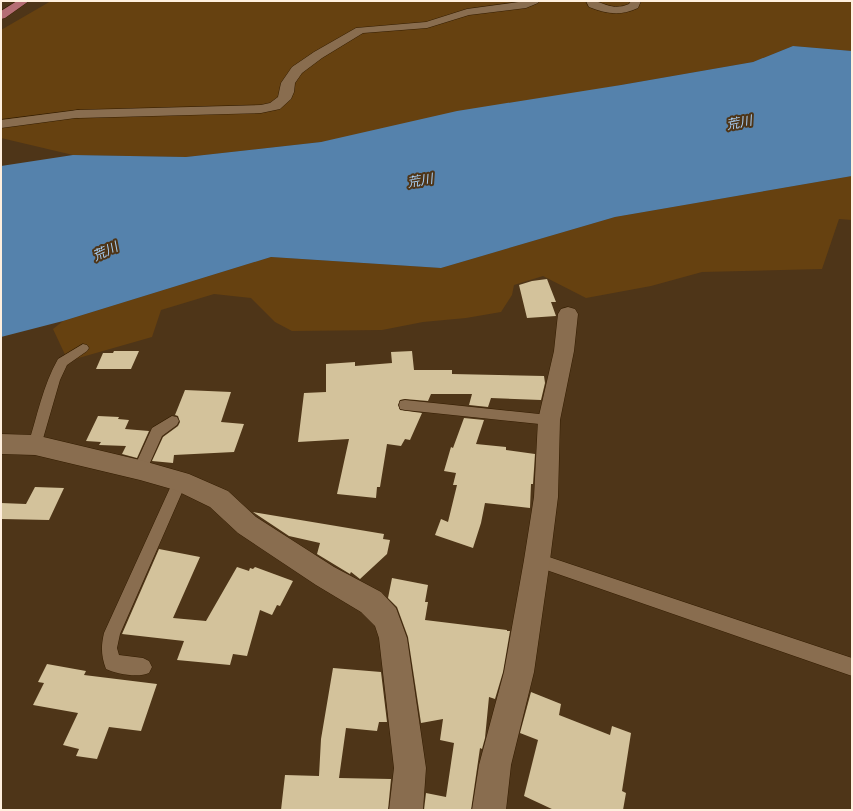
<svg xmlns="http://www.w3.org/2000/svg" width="853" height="811" viewBox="0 0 853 811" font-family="'PT Sans Narrow','Noto Sans JP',sans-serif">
	<rect width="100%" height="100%" fill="#4e3518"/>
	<g fill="#664110">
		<polygon points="51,1 852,1 852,51 793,46 753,62 621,85 321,142 186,157 73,155 1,138 1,30"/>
		<polygon points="852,176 852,220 839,219 822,269 702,272 651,286 586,298 543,276 514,285 512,295 501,312 466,318 423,322 382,330 292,331 275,322 251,298 214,294 161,310 152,337 68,361 53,329 63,321 271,257 441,268 615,217"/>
	</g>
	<polygon fill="#5582ac" points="793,46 852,51 852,176 615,217 441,268 271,257 63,321 1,337 1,166 73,155 186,157 321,142 457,111 621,85 753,62"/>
	<g fill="#d3c29b">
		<polygon points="547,279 556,302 551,302 556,316 527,318 519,285 532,281"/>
		<polygon points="114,351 139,351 131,369 96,369 103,353 113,353"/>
		<polygon points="412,351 414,370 452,370 452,374 544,376 545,383 541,400 491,398 488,407 469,405 472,394 431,394 428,401 405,399 400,400 398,405 400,410 422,413 410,440 405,439 401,446 387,444 380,487 377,487 376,498 337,494 349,439 298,442 304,393 326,392 326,364 355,362 355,366 392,363 391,352"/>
		<polygon points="185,390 231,392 221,422 244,424 234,452 174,455 173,463 152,461 163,437 178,426 180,422 178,416 175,415"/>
		<polygon points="98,416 119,417 118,419 129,420 125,429 149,431 137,458 122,454 126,446 99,445 101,442 86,441"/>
		<polygon points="464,418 484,420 476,444 506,447 506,450 535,454 533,484 531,484 530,508 485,503 481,523 473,548 435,535 441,519 448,522 457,485 453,485 456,473 444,471 451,447 453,448"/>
		<polygon points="35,487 64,488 49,520 1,519 1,503 26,504"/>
		<polygon points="253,512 384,534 383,539 390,540 387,554 360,579 351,572 350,574 317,554 320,543 289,536"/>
		<polygon points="159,549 200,557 173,618 206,621 237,567 249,571 250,568 253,569 255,567 293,581 280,606 277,605 272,615 260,610 247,656 233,654 230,665 177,660 184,641 122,634"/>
		<polygon points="392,578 428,585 425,602 428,602 425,620 507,630 507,631 510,631 503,672 495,699 489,697 485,738 482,749 480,748 471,810 424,810 426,793 446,797 454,743 440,740 443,719 421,723 408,637 397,607 388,598"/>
		<polygon points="47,664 86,671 84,675 157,684 141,731 109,727 97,759 76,756 79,749 63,745 78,713 33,705 44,683 38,682"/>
		<polygon points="333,668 381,672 387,722 379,722 377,731 346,728 339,778 391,779 388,810 281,810 285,775 319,776 321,739"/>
		<polygon points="531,692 561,704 559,715 610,735 612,726 631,733 622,791 626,793 623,810 554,810 524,796 538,740 520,733"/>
	</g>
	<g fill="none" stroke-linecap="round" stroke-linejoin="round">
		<defs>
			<g id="service">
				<path d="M83,344L87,345L89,348L87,351L67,365L60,380L40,449L35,451L30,449L28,445C37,417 43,385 58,359Z"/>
				<polygon points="405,400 549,415 554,416 556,420 554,424 549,425 405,410 400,409 399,405 400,401"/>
				<polygon points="172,416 177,417 179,421 177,425 162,436 145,474 140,476 135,474 133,470 152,428"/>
				<path d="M180,475L185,477L187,481L120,634L117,648L119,655L143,658L149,661L152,667L149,673C138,678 117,674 106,669C101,656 101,646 104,633L175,477Z"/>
				<polygon points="537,553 852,658 852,676 532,565 529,560 532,555"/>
			</g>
			<g id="minor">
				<polygon points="526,1 539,1 538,3 526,8 469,15 427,28 363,33 322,58 302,73 295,83 294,92 291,99 280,109 261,113 78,118 73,117 71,114 73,111 78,110 261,105 270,103 278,97 281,83 292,67 314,52 356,28 426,22 467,9"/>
				<path d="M586,1C588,1 593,0 595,1C608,5 615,10 629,4L631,1H641L638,8C621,16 606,14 589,7Z"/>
				<polygon points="568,307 575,309 578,314 574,351 560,420 558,497 550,560 534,672 511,765 506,810 472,810 479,765 504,672 524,560 534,497 538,420 554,351 558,314 561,309"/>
				<polygon points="1,434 35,435 140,460 189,474 228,491 256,517 334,567 381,592 396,608 407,638 426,768 423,810 389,810 394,768 379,638 375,626 361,612 316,585 238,533 210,507 175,490 140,480 35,455 1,454"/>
			</g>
			<polygon id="tertiary" points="78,110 83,111 85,114 83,117 1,128 1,120"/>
			<polygon id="trunk" points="17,1 29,1 5,18 1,19 1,11"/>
		</defs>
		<use href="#service" stroke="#331c00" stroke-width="1"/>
		<use href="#minor" stroke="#331c00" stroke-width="1"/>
		<use href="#tertiary" stroke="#331c00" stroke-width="1"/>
		<use href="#trunk" stroke="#331c00" stroke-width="1"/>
		<use href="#service" fill="#896d4f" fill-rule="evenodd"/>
		<use href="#minor" fill="#896d4f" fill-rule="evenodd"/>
		<use href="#tertiary" fill="#896d4f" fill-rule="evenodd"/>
		<use href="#trunk" fill="#b56e74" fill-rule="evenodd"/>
	</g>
	<g text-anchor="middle" stroke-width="4" stroke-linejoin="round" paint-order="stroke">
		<g font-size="13" font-style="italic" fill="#a8cff5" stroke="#4e3518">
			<text transform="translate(739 122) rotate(-11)" y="5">荒川</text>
			<text transform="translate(420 180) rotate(-10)" y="5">荒川</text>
			<text transform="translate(105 251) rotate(-25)" y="5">荒川</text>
		</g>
	</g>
	<rect width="853" height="811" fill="none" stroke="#ffefde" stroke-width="4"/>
</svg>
